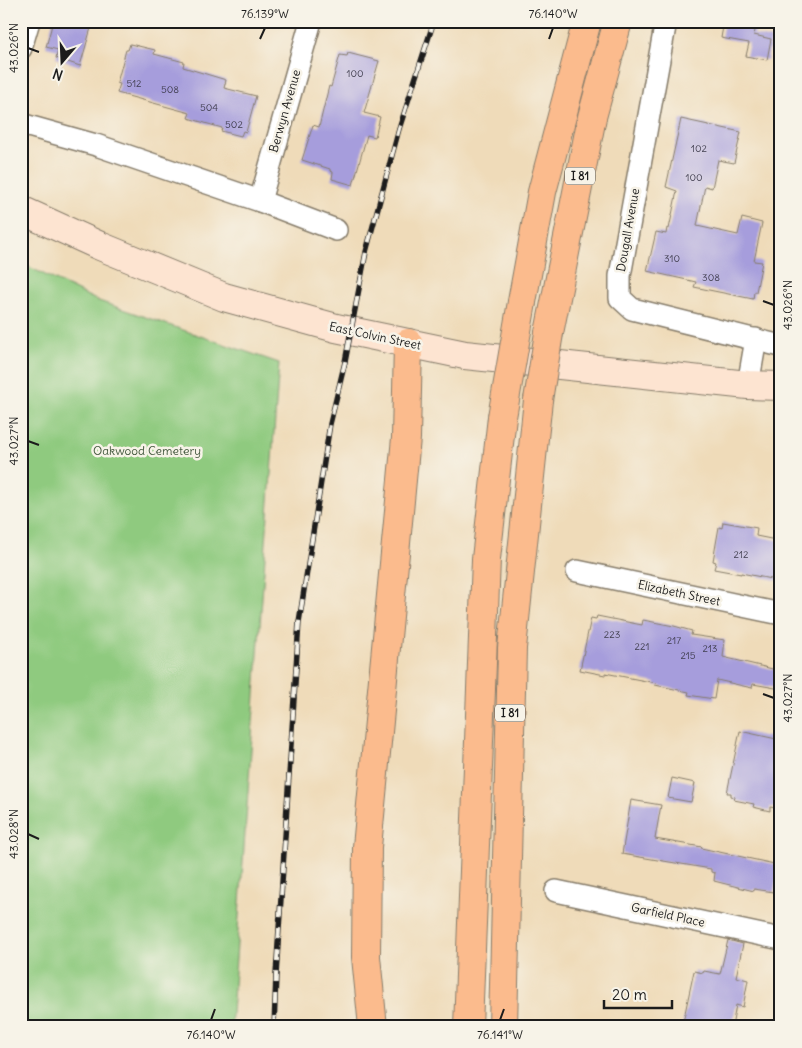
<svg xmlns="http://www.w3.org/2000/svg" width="802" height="1048" viewBox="0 0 802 1048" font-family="Delius,sans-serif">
	<rect width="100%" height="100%" fill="#f7f3e8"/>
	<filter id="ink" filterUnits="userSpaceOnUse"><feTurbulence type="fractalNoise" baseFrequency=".02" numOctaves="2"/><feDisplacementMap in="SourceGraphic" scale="10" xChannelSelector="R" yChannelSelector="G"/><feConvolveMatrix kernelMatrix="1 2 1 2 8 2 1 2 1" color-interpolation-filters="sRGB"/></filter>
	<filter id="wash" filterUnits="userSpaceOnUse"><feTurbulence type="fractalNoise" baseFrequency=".0096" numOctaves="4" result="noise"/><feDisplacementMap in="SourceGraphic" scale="20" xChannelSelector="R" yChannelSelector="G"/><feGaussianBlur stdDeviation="1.12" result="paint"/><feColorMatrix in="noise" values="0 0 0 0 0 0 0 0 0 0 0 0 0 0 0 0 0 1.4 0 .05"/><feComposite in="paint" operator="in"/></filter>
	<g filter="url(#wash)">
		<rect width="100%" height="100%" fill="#efdbb9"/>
		<polygon fill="#8fca7f" stroke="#56734e" points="21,263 96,300 279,363 231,1027 21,1027"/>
		<g id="blocks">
			<g fill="#a69ddc">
				<polygon points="53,21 93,21 80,66 56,58 58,50 46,47"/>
				<polygon points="724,21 757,21 754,35 771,39 767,60 746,56 749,43 721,38"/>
				<polygon points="130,44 155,50 154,54 184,62 183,67 226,80 224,88 256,96 246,132 243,131 241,136 221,131 222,128 188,118 190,113 117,93 120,84 117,83 126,50 128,50"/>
				<polygon points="348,53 379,61 364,113 380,117 375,137 367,135 353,185 332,179 333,172 330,171 330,169 302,160 313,125 319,127 329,86 331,87 340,55 347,56"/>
				<polygon points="681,119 741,132 734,163 718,160 712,188 705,186 697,226 738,235 742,218 762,223 754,261 762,262 756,292 754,292 753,299 694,287 696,282 647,271 656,232 666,234 667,228 669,229 677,191 666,187"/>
				<polygon points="723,522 757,528 756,536 781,541 781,581 741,573 741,574 714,569 716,562 713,561 719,527 722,528"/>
				<polygon points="597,616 642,625 643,620 674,626 692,631 691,635 725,640 723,657 781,671 781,689 753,684 752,688 717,680 714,699 688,695 689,692 655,685 656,683 605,673 605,675 580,670 591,618 596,619"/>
				<polygon points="740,731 781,740 781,809 770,807 770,811 753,807 754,804 734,800 735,797 731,796 731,793 727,793"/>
				<polygon points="672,778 695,783 691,802 668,798"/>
				<polygon points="631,800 661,805 655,839 702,847 701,848 779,865 774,892 754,889 754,891 714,881 715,873 711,872 711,869 622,854"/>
				<polygon points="728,940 743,944 736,977 748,980 743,1007 736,1005 732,1027 682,1027 694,971 703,973 704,971 720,974"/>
			</g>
		</g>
	</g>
	<g filter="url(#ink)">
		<use href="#blocks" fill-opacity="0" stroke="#867c6a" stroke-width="1"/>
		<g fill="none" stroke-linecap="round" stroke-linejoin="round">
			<defs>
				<g id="street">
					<polyline points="666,21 620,276 620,298 632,309 781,346"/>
					<polyline points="21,48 29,21"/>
					<polyline points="21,124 96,145 260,201 336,230"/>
					<polyline points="260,201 311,21"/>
					<polyline points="748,385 756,339"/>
					<polyline points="577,571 781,614"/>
					<polyline points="556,891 781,939"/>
				</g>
				<polyline id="secondary" points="21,210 100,246 224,297 336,328 465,355 748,385 781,386"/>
				<g id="highway">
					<polyline points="522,302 542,192 587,21"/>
					<polyline points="549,333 592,117 618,21"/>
					<polyline points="373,1027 366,957 367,847 406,438 408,343"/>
					<polyline points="468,1027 486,559 502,417"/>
					<polyline points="503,1027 512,648 538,400"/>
				</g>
			</defs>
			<use href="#street" stroke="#867c6a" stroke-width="24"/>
			<use href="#secondary" stroke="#867c6a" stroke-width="30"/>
			<use href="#highway" stroke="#867c6a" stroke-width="30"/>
			<use href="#street" stroke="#fff" stroke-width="21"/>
			<use href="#secondary" stroke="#fde4d1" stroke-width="28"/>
			<use href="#highway" stroke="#fbbb8d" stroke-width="28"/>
			<defs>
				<polyline id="rail" points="274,1027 276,975 299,622 330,424 345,362 366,252 399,129 434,21"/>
			</defs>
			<use href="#rail" stroke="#1c1c1c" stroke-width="5.5"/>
			<use href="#rail" stroke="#f7f3e8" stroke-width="4" stroke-dasharray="11" stroke-linecap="butt"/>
			<defs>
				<g id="highway-bridge">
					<polyline points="538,400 549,333"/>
					<polyline points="502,417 522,302"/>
				</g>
			</defs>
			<use href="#highway-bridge" stroke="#867c6a" stroke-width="30" stroke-linecap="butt"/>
			<use href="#highway-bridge" stroke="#fbbb8d" stroke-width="28"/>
		</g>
	</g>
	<path fill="none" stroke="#1c1c1c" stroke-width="2" d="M260,39L265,28M549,39L553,28M28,48L39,52M763,301L774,305M28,441L39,445M763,694L774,698M28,834L39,839M211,1020L215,1009M500,1020L504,1009"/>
	<g text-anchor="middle" stroke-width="5" stroke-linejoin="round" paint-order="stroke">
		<g font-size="10" fill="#3e3c4c">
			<text x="355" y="77">100</text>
			<text x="134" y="87">512</text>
			<text x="170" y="93">508</text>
			<text x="209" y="111">504</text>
			<text x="234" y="128">502</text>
			<text x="699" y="152">102</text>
			<text x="694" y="181">100</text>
			<text x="672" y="262">310</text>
			<text x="711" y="281">308</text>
			<text x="741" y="558">212</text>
			<text x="612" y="638">223</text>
			<text x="674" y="644">217</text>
			<text x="642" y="650">221</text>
			<text x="710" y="652">213</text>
			<text x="688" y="659">215</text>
		</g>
		<g fill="#f7f3e8" stroke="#5e5c59" stroke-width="1">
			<rect x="565" y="167.5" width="30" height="17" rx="4"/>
			<rect x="495" y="704.5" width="30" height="17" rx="4"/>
		</g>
		<g font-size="11" font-weight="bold" fill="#1c1c1c">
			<text x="580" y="180">I 81</text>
			<text x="510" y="717">I 81</text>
		</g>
		<g font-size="12" fill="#1c1c1c" stroke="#f7f3e8">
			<text transform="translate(285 111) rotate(-74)" y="4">Berwyn Avenue</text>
			<text transform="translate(628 230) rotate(-80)" y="4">Dougall Avenue</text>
			<text transform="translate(375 336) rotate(12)" y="4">East Colvin Street</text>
			<text transform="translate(679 593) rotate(12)" y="4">Elizabeth Street</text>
			<text transform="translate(668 915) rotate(12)" y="4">Garfield Place</text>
		</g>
		<g font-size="12" fill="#44593f" stroke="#f7f3e8">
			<text x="147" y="455">Oakwood Cemetery</text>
		</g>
	</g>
	<rect width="802" height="1048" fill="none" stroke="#f7f3e8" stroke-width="55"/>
	<g transform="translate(62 62) rotate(199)" stroke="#f7f3e8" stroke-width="4" paint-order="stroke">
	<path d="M0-4L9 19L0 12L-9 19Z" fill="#1c1c1c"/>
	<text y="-8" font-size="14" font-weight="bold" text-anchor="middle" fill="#1c1c1c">N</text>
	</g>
	<path d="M604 1000v8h68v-8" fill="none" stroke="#1c1c1c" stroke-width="2.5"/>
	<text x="612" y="1000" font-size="15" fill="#1c1c1c" stroke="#f7f3e8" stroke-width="4" paint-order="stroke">20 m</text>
	<rect x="28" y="28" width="746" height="992" fill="none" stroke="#1c1c1c" stroke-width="2"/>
	<g font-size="12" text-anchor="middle" fill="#1c1c1c">
		<text x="265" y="18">76.139°W</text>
		<text x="553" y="18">76.140°W</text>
		<text transform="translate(14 48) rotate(-90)" y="4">43.026°N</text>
		<text transform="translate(788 305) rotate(-90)" y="4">43.026°N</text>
		<text transform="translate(14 441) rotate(-90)" y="4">43.027°N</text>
		<text transform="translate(788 698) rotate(-90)" y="4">43.027°N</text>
		<text transform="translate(14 834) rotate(-90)" y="4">43.028°N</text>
		<text x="211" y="1039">76.140°W</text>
		<text x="500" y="1039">76.141°W</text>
	</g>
</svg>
